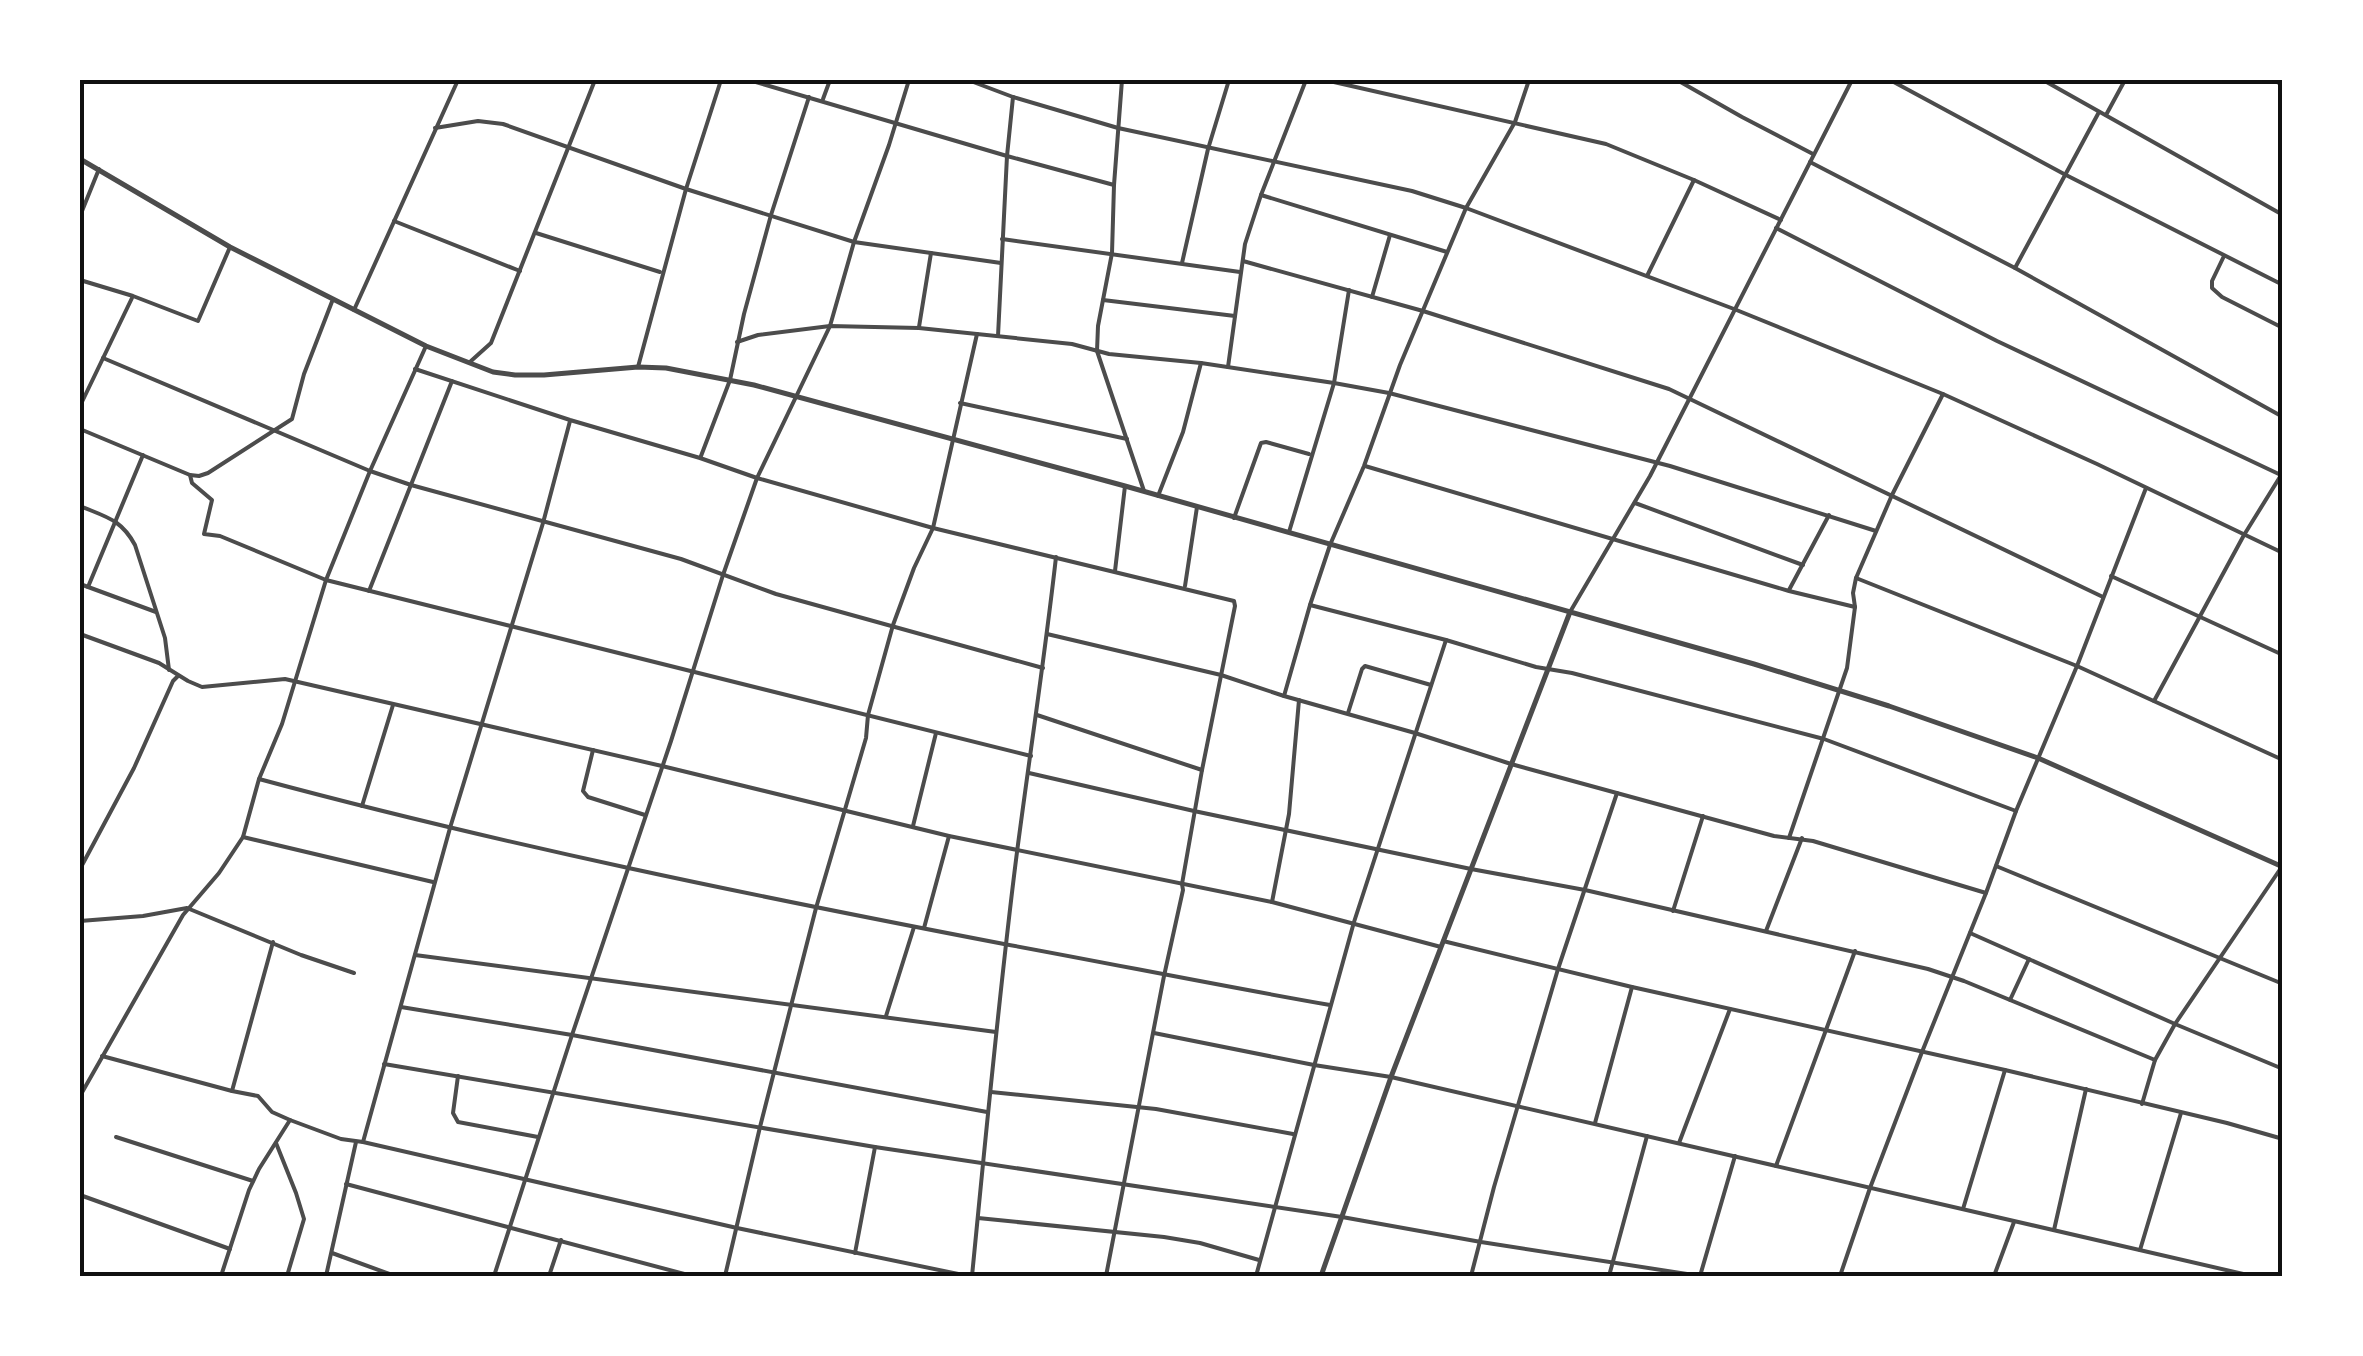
<svg xmlns="http://www.w3.org/2000/svg" width="2363" height="1356" viewBox="0 0 2363 1356" font-family="Figtree,sans-serif">
	<rect width="100%" height="100%" fill="#fff"/>
	<g fill="none" stroke-linecap="round" stroke-linejoin="round">
		<g stroke="#4c4c4c" stroke-width="4">
			<polyline points="749,80 1007,156 1114,185"/>
			<polyline points="968,80 1013,97 1118,128 1412,191 1466,208 1734,309 1943,394 2097,464 2283,553"/>
			<polyline points="1122,80 1114,185 1112,253 1098,326 1097,351 1144,491"/>
			<polyline points="1325,80 1606,144 1694,180 1781,220"/>
			<polyline points="1677,80 1742,117 1813,154"/>
			<polyline points="1890,80 2064,174 2283,285"/>
			<polyline points="2043,80 2283,215"/>
			<polyline points="2273,80 2283,85"/>
			<polyline points="823,99 830,80"/>
			<polyline points="2106,115 2125,80"/>
			<polyline points="435,128 478,121 503,124 686,189 854,242 1001,263"/>
			<polyline points="1810,162 2015,268 2283,417"/>
			<polyline points="1261,195 1447,252"/>
			<polyline points="80,216 99,169"/>
			<polyline points="394,221 520,271"/>
			<polyline points="1776,228 1997,341 2283,476"/>
			<polyline points="536,233 660,272"/>
			<polyline points="1002,239 1240,272"/>
			<polyline points="2224,256 2212,281 2212,288 2222,297 2283,328"/>
			<polyline points="1243,261 1423,311 1669,389 2103,597"/>
			<polyline points="1182,263 1208,149 1229,80"/>
			<polyline points="2015,268 2099,112"/>
			<polyline points="1648,274 1694,180"/>
			<polyline points="80,280 133,296 198,321 230,247"/>
			<polyline points="1372,297 1390,235"/>
			<polyline points="1103,300 1235,316"/>
			<polyline points="354,310 458,80"/>
			<polyline points="919,327 931,253"/>
			<polyline points="998,336 1007,156 1013,97"/>
			<polyline points="737,342 758,335 830,326 919,328 1072,344 1109,354 1201,363 1334,383 1389,393 1670,466 1876,531"/>
			<polyline points="103,358 370,471 411,485 681,559 776,594 1043,668"/>
			<polyline points="471,361 491,343 595,80"/>
			<polyline points="638,367 686,189 721,80"/>
			<polyline points="1228,367 1245,244 1261,195 1306,80"/>
			<polyline points="415,369 570,420 700,458 757,478 933,528 1234,601 1235,606 1202,770 1182,884 1183,890 1164,976 1106,1276"/>
			<polyline points="960,403 1127,439"/>
			<polyline points="80,406 132,298"/>
			<polyline points="80,429 190,475 199,476 208,473 292,419 304,374 333,299"/>
			<polyline points="701,456 730,380 744,314 771,215 809,97"/>
			<polyline points="1365,466 1789,591 1855,607"/>
			<polyline points="190,475 192,483 212,500 204,534 220,536 326,580 1031,756"/>
			<polyline points="1158,496 1183,432 1201,363"/>
			<polyline points="1635,503 1803,565"/>
			<path d="M80,506C106,517 121,519 135,545L165,638L169,670"/>
			<polyline points="1234,518 1261,443 1266,442 1309,454"/>
			<polyline points="1289,532 1334,383 1349,290"/>
			<polyline points="1115,571 1125,486"/>
			<polyline points="2111,576 2283,655"/>
			<polyline points="1856,578 2077,666 2283,760"/>
			<polyline points="80,584 156,612"/>
			<polyline points="1185,586 1197,507"/>
			<polyline points="88,587 143,455"/>
			<polyline points="1789,590 1829,515"/>
			<polyline points="369,591 452,381"/>
			<polyline points="1310,605 1446,640 1536,667 1572,673 1824,739 2016,811"/>
			<polyline points="1570,612 1650,476 1852,80"/>
			<polyline points="80,634 159,663 188,681 202,687 285,679 662,766 949,836 1272,902 1441,947"/>
			<polyline points="1047,634 1221,675 1284,696 1415,733 1511,764 1774,836 1813,841 1986,893"/>
			<polyline points="1284,696 1310,605 1330,545 1364,466 1400,365 1466,208 1515,122 1529,80"/>
			<polyline points="2154,701 2244,535 2283,472"/>
			<polyline points="1348,713 1362,669 1365,666 1431,685"/>
			<polyline points="1037,715 1202,770"/>
			<polyline points="593,750 583,791 588,797 645,815"/>
			<polyline points="1029,773 1194,811 1471,869 1585,890 1928,969 1964,981 2155,1060"/>
			<path d="M259,779C504,845 754,896 1004,944C1113,964 1221,986 1330,1005"/>
			<polyline points="362,806 393,705"/>
			<polyline points="913,826 936,733"/>
			<polyline points="243,837 433,882"/>
			<polyline points="1789,838 1847,668 1855,607 1853,593 1856,578 1892,495 1943,394"/>
			<polyline points="1996,866 2283,984"/>
			<polyline points="80,869 134,768 173,681 178,676"/>
			<polyline points="1272,902 1289,814 1299,700"/>
			<polyline points="1673,911 1703,816"/>
			<polyline points="80,921 143,916 187,908 301,955 354,973"/>
			<polyline points="924,928 949,836"/>
			<polyline points="1766,931 1802,838"/>
			<polyline points="1970,933 2175,1024 2283,1069"/>
			<polyline points="1443,941 1632,987 2005,1070 2227,1123 2283,1139"/>
			<polyline points="415,955 996,1032"/>
			<polyline points="2010,1000 2029,959"/>
			<polyline points="401,1007 572,1035 987,1112"/>
			<polyline points="886,1016 914,927"/>
			<polyline points="1154,1033 1314,1065 1391,1077 2252,1276"/>
			<polyline points="102,1056 232,1091 258,1096 272,1112 290,1120 341,1139 363,1142 737,1228 968,1276"/>
			<polyline points="384,1064 875,1147 1342,1217 1481,1242 1700,1276"/>
			<polyline points="458,1076 453,1113 458,1122 538,1137"/>
			<polyline points="232,1091 273,942"/>
			<polyline points="991,1092 1156,1109 1293,1134"/>
			<polyline points="80,1096 183,915 219,873 243,837 259,779 282,724 326,580 370,471 426,346"/>
			<polyline points="2142,1104 2155,1060 2175,1024 2283,865"/>
			<polyline points="1595,1123 1632,987"/>
			<polyline points="116,1137 253,1181"/>
			<polyline points="363,1142 450,828 543,523 570,421"/>
			<polyline points="276,1143 296,1193 304,1219 287,1276"/>
			<polyline points="1679,1143 1730,1009"/>
			<polyline points="1776,1166 1855,951"/>
			<polyline points="346,1184 692,1276"/>
			<polyline points="80,1195 230,1249"/>
			<polyline points="1963,1209 2005,1070"/>
			<polyline points="978,1218 1164,1237 1200,1243 1259,1260"/>
			<polyline points="2054,1230 2086,1089"/>
			<polyline points="2140,1250 2181,1113"/>
			<polyline points="332,1253 395,1276"/>
			<polyline points="855,1253 875,1147"/>
			<polyline points="221,1276 249,1190 259,1169 290,1120"/>
			<polyline points="326,1276 356,1142"/>
			<polyline points="494,1276 572,1035 671,741 723,575 757,478 830,326 854,242 889,145 909,80"/>
			<polyline points="549,1276 561,1240"/>
			<polyline points="725,1276 760,1127 816,908 866,738 868,715 893,625 914,568 933,528 977,334"/>
			<path d="M972,1276C986,1134 999,993 1017,852C1030,753 1045,655 1056,557"/>
			<polyline points="1256,1276 1354,922 1446,640"/>
			<polyline points="1471,1276 1494,1187 1558,969 1617,793"/>
			<polyline points="1609,1276 1647,1136"/>
			<polyline points="1700,1276 1735,1156"/>
			<polyline points="1840,1276 1870,1188 1922,1052 1986,893 2016,811 2077,666 2146,488"/>
			<polyline points="1994,1276 2014,1222"/>
		</g>
		<g stroke="#4c4c4c" stroke-width="5">
			<polyline points="80,159 230,247 426,346 493,372 515,375 544,375 638,367 666,368 754,385 1125,486 1754,664 1889,706 2038,758 2283,867"/>
			<polyline points="1321,1276 1391,1077 1570,612"/>
		</g>
	</g>
	<rect width="2363" height="1356" fill="none" stroke="#ffffff" stroke-width="165"/>
	<rect x="82" y="82" width="2198" height="1192" fill="none" stroke="#111" stroke-width="4"/>
</svg>
